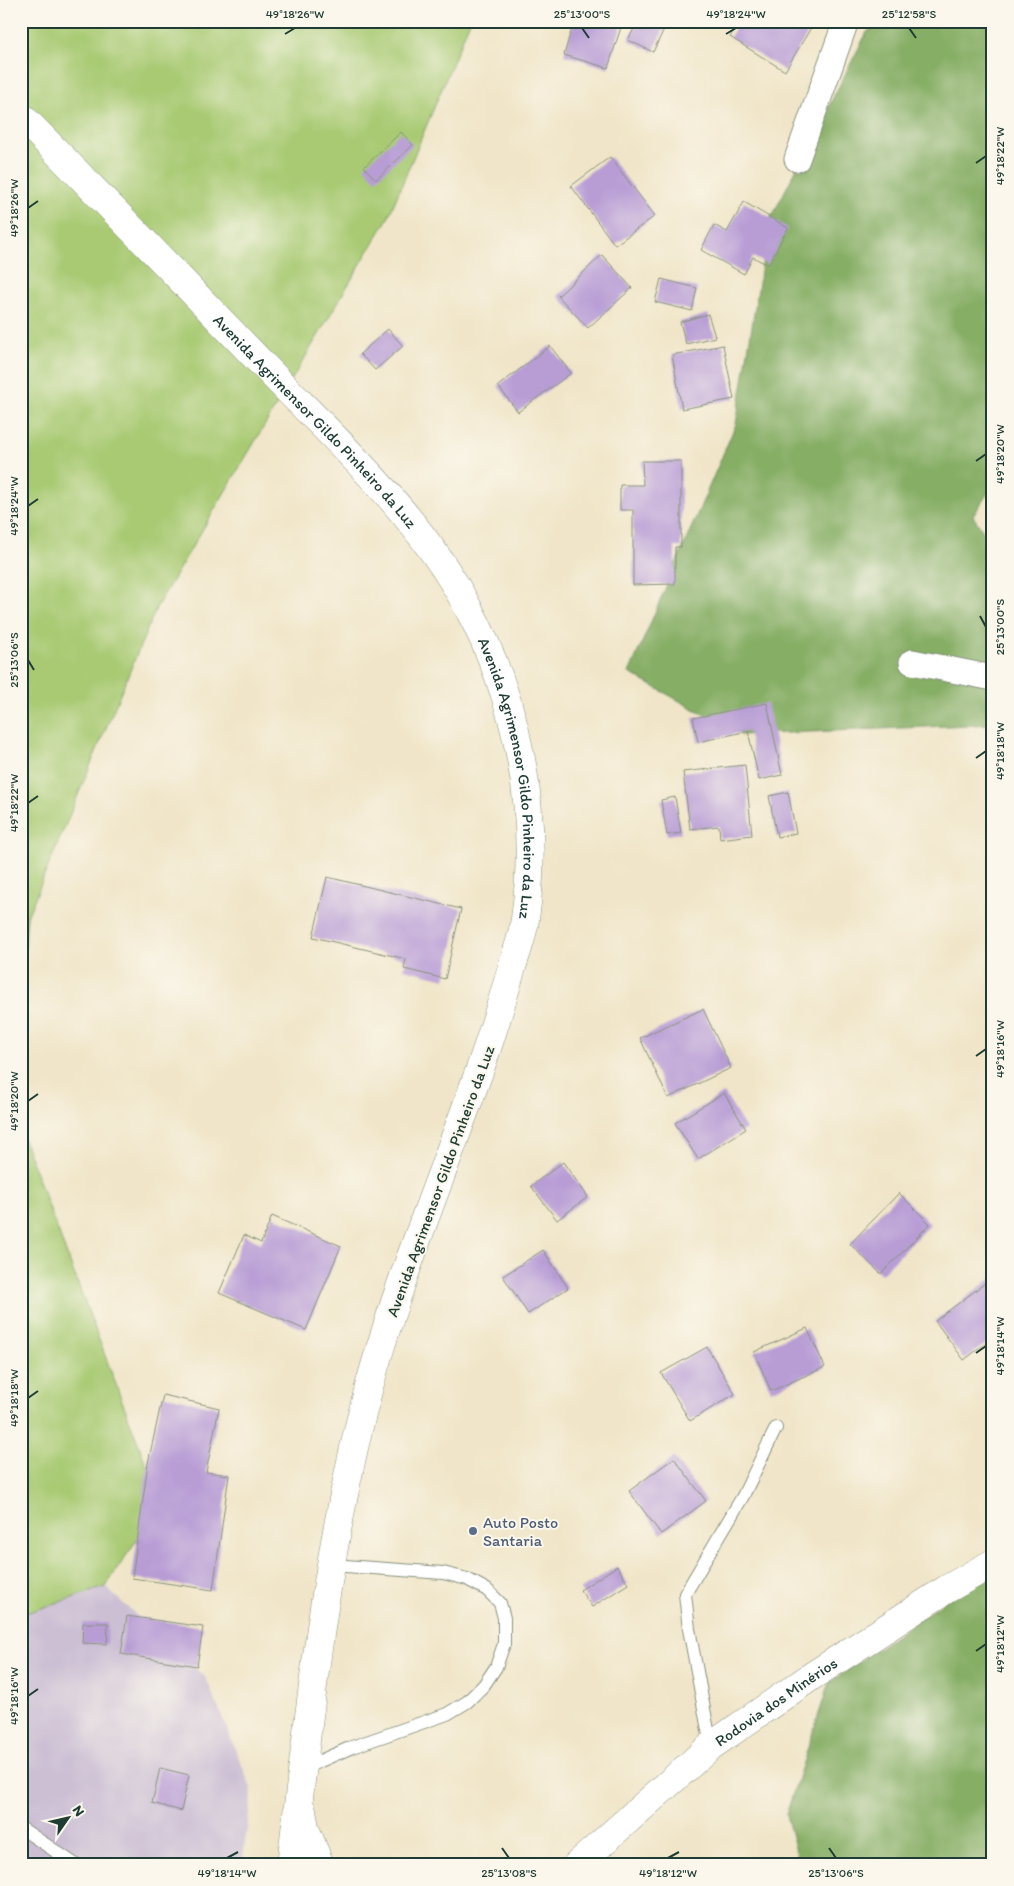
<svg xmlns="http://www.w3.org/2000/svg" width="1014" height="1886" viewBox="0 0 1014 1886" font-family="Itim,sans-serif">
	<rect width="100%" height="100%" fill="#fbf7ec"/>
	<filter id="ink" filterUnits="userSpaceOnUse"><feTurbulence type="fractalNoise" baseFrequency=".02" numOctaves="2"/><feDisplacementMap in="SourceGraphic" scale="10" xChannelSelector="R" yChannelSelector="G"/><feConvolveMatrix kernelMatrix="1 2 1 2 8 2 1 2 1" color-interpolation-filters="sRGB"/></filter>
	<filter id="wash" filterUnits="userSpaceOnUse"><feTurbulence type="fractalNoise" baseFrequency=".0096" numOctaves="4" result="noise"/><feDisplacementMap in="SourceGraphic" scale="20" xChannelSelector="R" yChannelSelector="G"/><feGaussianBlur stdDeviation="1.12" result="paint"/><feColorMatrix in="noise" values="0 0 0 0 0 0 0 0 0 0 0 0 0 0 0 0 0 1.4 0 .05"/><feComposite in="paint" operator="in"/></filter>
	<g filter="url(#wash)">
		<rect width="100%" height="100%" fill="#f0e5c8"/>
		<polygon fill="#ccbfd4" points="105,1587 206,1678 252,1790 242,1865 21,1865 21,1612 24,1613"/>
		<g fill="#a9ca73" stroke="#648454">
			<polygon points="21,21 470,21 388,218 157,606 27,917 21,1008"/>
			<polygon points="21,1133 161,1504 105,1587 23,1614 21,1612"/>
		</g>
		<g fill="#86ae65" stroke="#52764c">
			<polygon points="883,21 993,21 993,485 973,516 993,547 993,724 741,735 629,673 736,424 769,222 867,32"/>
			<polygon points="993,1573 993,1865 800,1865 786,1815 829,1683 969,1584"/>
		</g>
		<g id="blocks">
			<g fill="#b89dd5">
				<polygon points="574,21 623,21 608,68 564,55"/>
				<polygon points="638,21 668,21 653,52 628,40"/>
				<polygon points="740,21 815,21 785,71 730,37"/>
				<polygon points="401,132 413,145 376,180 364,167"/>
				<polygon points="610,157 655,216 615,245 571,186"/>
				<polygon points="744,202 788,228 768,265 753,257 744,274 701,250 714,225 727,232"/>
				<polygon points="602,255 632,288 588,328 558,296"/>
				<polygon points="661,279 697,288 692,311 655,302"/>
				<polygon points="708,314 715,337 686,344 680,322"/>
				<polygon points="388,329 403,346 375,370 360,354"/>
				<polygon points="723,345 734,399 682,409 672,355"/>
				<polygon points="550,346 571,373 518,412 498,386"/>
				<polygon points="642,461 681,461 681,547 675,547 675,584 633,585 633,510 620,510 620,485 643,485"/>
				<polygon points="767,703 782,775 759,780 748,731 698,742 693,718"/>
				<polygon points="745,765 752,835 720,839 719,826 690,829 683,772"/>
				<polygon points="788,792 796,833 777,837 769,796"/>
				<polygon points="675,797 681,833 667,835 661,800"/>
				<polygon points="327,877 461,909 445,979 404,969 406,959 313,937"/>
				<polygon points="703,1009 731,1068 668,1098 640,1038"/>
				<polygon points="724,1093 746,1129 698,1159 675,1123"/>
				<polygon points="563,1162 588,1197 557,1220 531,1186"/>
				<polygon points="899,1193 930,1224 881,1274 850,1244"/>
				<polygon points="272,1216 341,1246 306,1330 219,1293 244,1235 261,1243"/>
				<polygon points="543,1250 568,1288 528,1314 503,1276"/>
				<polygon points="993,1277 993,1338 964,1360 935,1321"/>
				<polygon points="807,1328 825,1367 771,1391 754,1352"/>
				<polygon points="707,1347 735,1394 690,1421 661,1373"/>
				<polygon points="163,1395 219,1408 206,1472 229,1475 213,1590 132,1578 148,1463"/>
				<polygon points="674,1458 706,1501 661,1534 629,1491"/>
				<polygon points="617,1566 628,1584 592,1607 580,1590"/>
				<polygon points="127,1616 203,1627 197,1666 121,1654"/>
				<polygon points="83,1623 108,1623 107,1644 82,1643"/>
				<polygon points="160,1768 189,1775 181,1811 152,1803"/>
			</g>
		</g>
	</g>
	<g filter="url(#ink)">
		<use href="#blocks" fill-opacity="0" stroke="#88917e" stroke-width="1"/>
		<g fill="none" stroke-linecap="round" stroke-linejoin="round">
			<defs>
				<g id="lane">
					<polyline points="711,1746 689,1629 685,1594 743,1496 776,1428"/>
					<polyline points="302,1769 352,1747 447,1714 467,1702 484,1685 496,1667 504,1644 504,1618 500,1603 487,1590 467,1579 443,1573 331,1565"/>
					<polyline points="21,1828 76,1865"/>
				</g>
				<g id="street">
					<polyline points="797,159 846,21"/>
					<polyline points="912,662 993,678"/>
				</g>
				<g id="primary">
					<path id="s1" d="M21,116C105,200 187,286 269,371C339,443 419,516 466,604C518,699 540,812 525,919C523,935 517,951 512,967C501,1005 490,1042 476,1080C440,1181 397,1284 369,1387C327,1544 310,1705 291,1865"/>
					<polyline points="302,1810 305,1828 320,1865"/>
					<path id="s2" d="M577,1865L711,1746L812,1676L947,1589L993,1563"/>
				</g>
			</defs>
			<use href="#lane" stroke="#88917e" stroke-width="14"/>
			<use href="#street" stroke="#88917e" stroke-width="27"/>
			<use href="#primary" stroke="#88917e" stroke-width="29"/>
			<use href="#lane" stroke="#fff" stroke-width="12"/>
			<use href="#street" stroke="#fff" stroke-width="25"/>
			<use href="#primary" stroke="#fff" stroke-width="28"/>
		</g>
	</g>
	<path fill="none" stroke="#1f3d34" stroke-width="2" d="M582,28L589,38M909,28L916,38M285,34L295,28M726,34L736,28M976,163L986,156M28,208L38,201M976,461L986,454M28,506L38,499M980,616L986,627M28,660L34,670M976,758L986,751M28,803L38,796M976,1056L986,1049M28,1101L38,1094M976,1353L986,1346M28,1398L38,1391M976,1651L986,1644M28,1696L38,1689M502,1848L509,1858M829,1848L836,1858M227,1858L238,1852M668,1858L679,1852"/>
	<circle fill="#5c6f8a" stroke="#fbf7ec" stroke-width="2" cx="473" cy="1531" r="5"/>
	<g text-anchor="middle" stroke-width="4" stroke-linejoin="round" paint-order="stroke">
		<g font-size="16" fill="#1f3d34" stroke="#fbf7ec">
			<text dy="6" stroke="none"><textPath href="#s1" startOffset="424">Avenida Agrimensor Gildo Pinheiro da Luz</textPath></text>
			<text dy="6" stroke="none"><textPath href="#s1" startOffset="844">Avenida Agrimensor Gildo Pinheiro da Luz</textPath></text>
			<text transform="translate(440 1181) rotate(-70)" y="6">Avenida Agrimensor Gildo Pinheiro da Luz</text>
			<text dy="6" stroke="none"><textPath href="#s2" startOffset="258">Rodovia dos Minérios</textPath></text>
		</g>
		<g font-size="16" fill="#4e5e75" stroke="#fbf7ec" text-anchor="start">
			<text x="483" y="1528">Auto Posto<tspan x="483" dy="18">Santaria</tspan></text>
		</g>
	</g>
	<rect width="1014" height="1886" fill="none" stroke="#fbf7ec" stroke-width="55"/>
	<g transform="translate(68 1818) rotate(56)" stroke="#fbf7ec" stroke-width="4" paint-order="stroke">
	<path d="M0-4L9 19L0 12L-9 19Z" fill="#1f3d34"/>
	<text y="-8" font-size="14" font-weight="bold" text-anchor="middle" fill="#1f3d34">N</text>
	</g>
	<rect x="28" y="28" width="958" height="1830" fill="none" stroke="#1f3d34" stroke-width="2"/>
	<g font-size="12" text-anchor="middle" fill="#1f3d34">
		<text x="295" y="18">49°18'26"W</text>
		<text x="582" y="18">25°13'00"S</text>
		<text x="736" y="18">49°18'24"W</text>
		<text x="909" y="18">25°12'58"S</text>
		<text transform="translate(1000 156) rotate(-90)" y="4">49°18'22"W</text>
		<text transform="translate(14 208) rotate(-90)" y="4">49°18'26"W</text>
		<text transform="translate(1000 454) rotate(-90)" y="4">49°18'20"W</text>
		<text transform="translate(14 506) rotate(-90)" y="4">49°18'24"W</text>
		<text transform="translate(1000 627) rotate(-90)" y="4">25°13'00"S</text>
		<text transform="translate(14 660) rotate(-90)" y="4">25°13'06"S</text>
		<text transform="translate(1000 751) rotate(-90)" y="4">49°18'18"W</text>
		<text transform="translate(14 803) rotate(-90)" y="4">49°18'22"W</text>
		<text transform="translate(1000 1049) rotate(-90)" y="4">49°18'16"W</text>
		<text transform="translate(14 1101) rotate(-90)" y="4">49°18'20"W</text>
		<text transform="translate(1000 1346) rotate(-90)" y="4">49°18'14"W</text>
		<text transform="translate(14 1398) rotate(-90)" y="4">49°18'18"W</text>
		<text transform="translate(1000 1644) rotate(-90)" y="4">49°18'12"W</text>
		<text transform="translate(14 1696) rotate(-90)" y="4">49°18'16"W</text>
		<text x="227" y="1877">49°18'14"W</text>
		<text x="509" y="1877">25°13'08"S</text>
		<text x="668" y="1877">49°18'12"W</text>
		<text x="836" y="1877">25°13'06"S</text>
	</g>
</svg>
